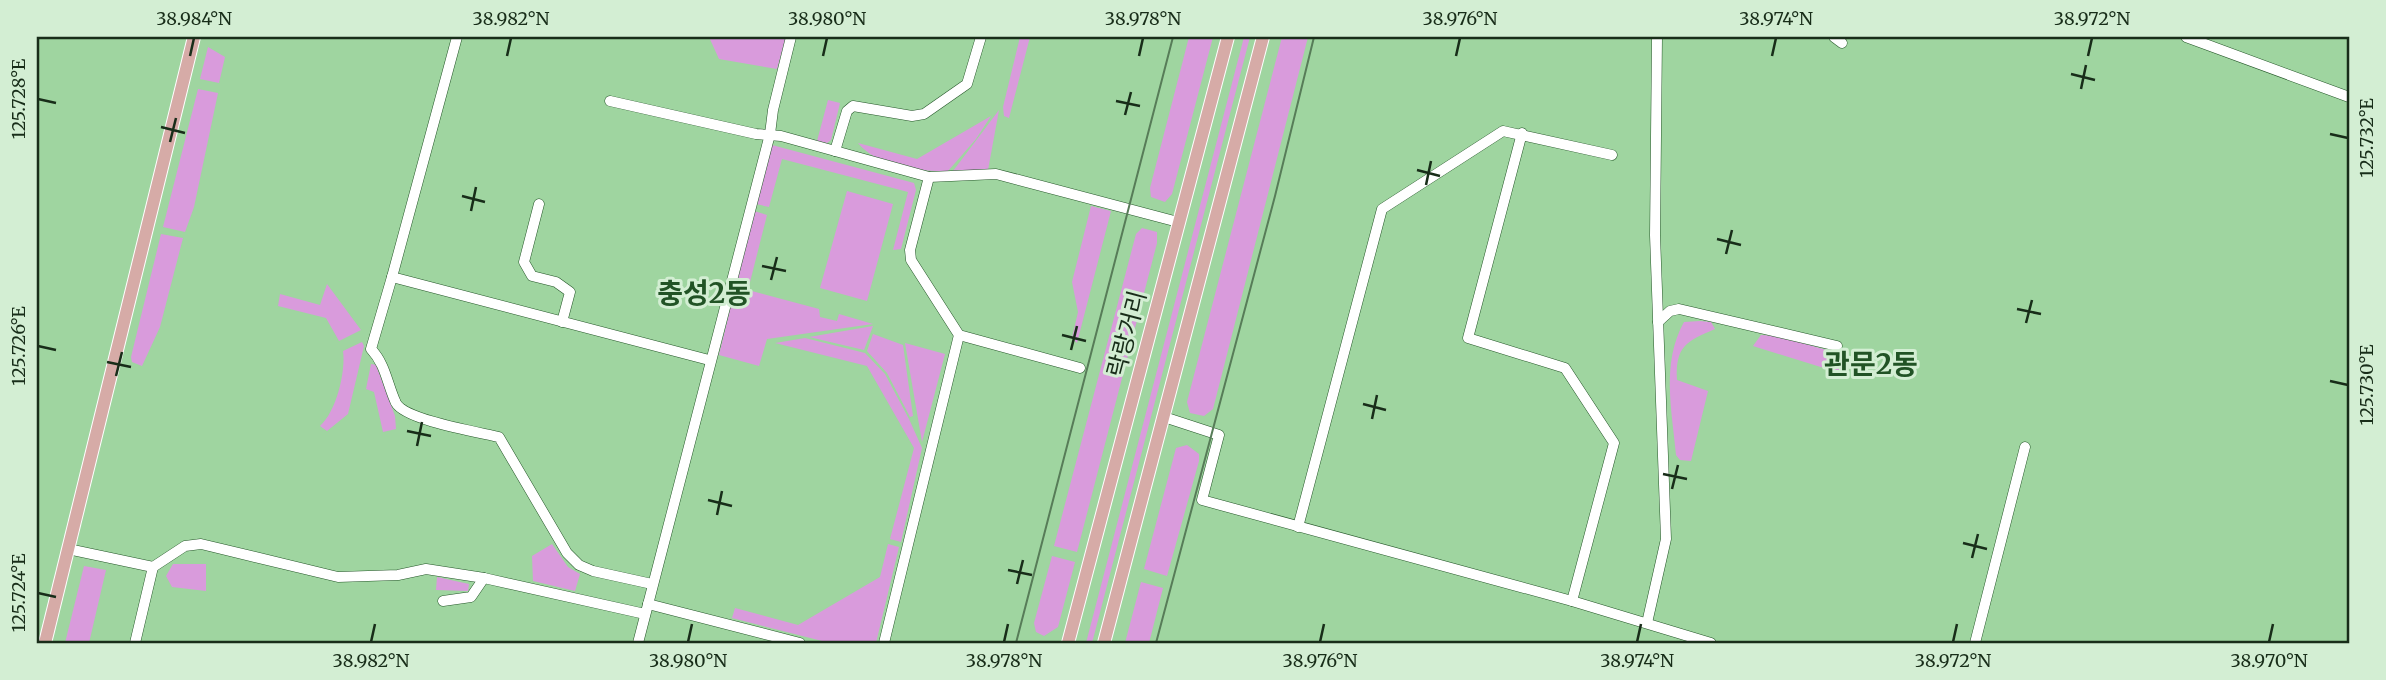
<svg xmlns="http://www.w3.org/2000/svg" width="2386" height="680" viewBox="0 0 2386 680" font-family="Merriweather,'Noto Sans KR',serif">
	<rect width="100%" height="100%" fill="#9fd5a0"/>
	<g fill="#d99bdc">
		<polygon points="709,37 786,37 777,69 719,59"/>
		<polygon points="1020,37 1030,37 1009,118 1004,116 1003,107"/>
		<polygon points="1189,37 1213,37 1172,194 1165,202 1151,197 1150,188"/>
		<polygon points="1244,37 1250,37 1092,643 1086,643"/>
		<polygon points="1282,37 1308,37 1213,409 1204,416 1190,413 1187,402"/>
		<polygon points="208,47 225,57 219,83 200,79"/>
		<polygon points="198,89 218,93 194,207 185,232 163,227"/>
		<polygon points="828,100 840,103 831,140 827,143 817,141"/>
		<polygon points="999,110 988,170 953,171"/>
		<path d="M991,116L976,139L948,171C920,172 876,166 858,143L917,159Z"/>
		<polygon points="772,145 914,183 916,190 901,249 893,250 908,192 782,159 769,207 756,204"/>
		<polygon points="847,191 893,204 867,301 820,288"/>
		<polygon points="1091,206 1111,211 1077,343 1072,338 1078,312 1072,282"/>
		<polygon points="754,211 767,215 748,290 819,309 820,317 837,321 839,314 873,324 767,339 759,366 719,355"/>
		<polygon points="1142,228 1157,232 1157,243 1077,552 1054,546 1136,234"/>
		<polygon points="161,234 183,238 160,327 142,366 132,362 131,357"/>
		<polygon points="327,284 361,330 339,341 326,318 278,306 280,294 320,305"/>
		<path d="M1700,321L1711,322L1715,329C1687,341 1675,346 1677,380L1708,391L1691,461L1680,460L1676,455C1672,410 1661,363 1684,322Z"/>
		<polygon points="873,326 864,350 809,337"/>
		<polygon points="873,334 903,345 913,416 910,417 887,373 867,351"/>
		<polygon points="1761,335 1778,336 1844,355 1844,367 1840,373 1753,346"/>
		<polygon points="805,338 865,353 885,374 909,419 922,448 901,542 890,539 914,448 867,366 775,343"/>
		<path d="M362,342L364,346L348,414L327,431L320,426C336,412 346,372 343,351Z"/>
		<polygon points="905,343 945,354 922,442"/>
		<polygon points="371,364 376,365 395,416 396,429 383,432 374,392 366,389"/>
		<polygon points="1187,445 1199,454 1199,461 1167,576 1144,569 1176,448"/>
		<polygon points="552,544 568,567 580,574 575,591 533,581 532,556"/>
		<polygon points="888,544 899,547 876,643 830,643 732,618 735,608 798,625 880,577"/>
		<polygon points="1052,556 1075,562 1058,627 1044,636 1036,632 1034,623"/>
		<polygon points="173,564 206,564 206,591 172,587 166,576"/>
		<polygon points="84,566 106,570 89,643 65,643"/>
		<polygon points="437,577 469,584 468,591 436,590"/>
		<polygon points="1141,582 1163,588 1149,643 1125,643"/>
	</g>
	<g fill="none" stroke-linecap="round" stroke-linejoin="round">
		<defs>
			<g id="minor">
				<polyline points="457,37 392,277 709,360"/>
				<polyline points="1834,37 1842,43"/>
				<polyline points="2186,37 2349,97"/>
				<polyline points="610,101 756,134 781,136 929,177 996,174 1178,222"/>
				<polyline points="1522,133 1468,338 1565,368 1614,443 1572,601"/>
				<polyline points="835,151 847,111 853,106 912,116 924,114 967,84 981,37"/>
				<polyline points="539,204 524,262 532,276 556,282 570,292 562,322"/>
				<path d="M392,277L371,349C386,365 387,384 396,403C405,420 478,432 499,437L567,553L579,565L593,571L652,584"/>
				<polyline points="1658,322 1670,311 1679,309 1837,346"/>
				<polyline points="959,335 1080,368"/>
				<polyline points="1164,417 1219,435 1202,500 1572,601 1711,643"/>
				<polyline points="1298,527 1382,209 1503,131 1612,155"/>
				<polyline points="68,549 153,567 185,546 201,544 338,577 398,575 426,569 484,578"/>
				<polyline points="443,601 471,597 484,578 645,614"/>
				<polyline points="648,604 800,643"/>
				<polyline points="1647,623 1666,539 1655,235 1657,37"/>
				<polyline points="135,643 153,567"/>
				<polyline points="638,643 770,134 773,110 791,37"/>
				<polyline points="884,643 959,335 911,260 910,250 929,177"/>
				<polyline points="1975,643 2025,447"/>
			</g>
			<g id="major">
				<polyline points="45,643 194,37"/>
				<polyline points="1068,643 1228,37"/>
				<polyline points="1104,643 1263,37"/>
			</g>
		</defs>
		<use href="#minor" stroke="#255729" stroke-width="11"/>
		<use href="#major" stroke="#fff" stroke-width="14"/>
		<use href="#minor" stroke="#fff" stroke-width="10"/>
		<use href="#major" stroke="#d6aba7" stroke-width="12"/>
		<g stroke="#577c58" stroke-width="2">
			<polyline points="1016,643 1173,37"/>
			<polyline points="1156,643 1275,196 1314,37"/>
		</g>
	</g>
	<path fill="none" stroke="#182d19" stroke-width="2.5" d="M190,56L194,38M507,56L511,38M823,56L827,38M1139,56L1143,38M1456,56L1460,38M1772,56L1776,38M2088,56L2092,38M2071,74L2095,80M2081,89L2086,65M38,99L56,103M1116,101L1140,106M1125,115L1131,92M161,127L185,133M2330,134L2348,138M170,142L176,118M1417,170L1440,176M1426,185L1431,161M462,196L485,202M471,211L476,187M1717,239L1741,245M1726,254L1732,230M762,266L786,271M771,280L777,257M2017,309L2041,314M2026,323L2032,300M1062,335L1086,341M38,346L56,350M1071,350L1077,326M107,362L131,367M116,376L122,352M2330,381L2348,385M1363,404L1386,410M1372,419L1377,395M407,431L431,436M417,446L422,422M1663,474L1687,479M1672,489L1678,465M708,500L732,506M717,515L722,491M1963,543L1987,549M1972,558L1978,534M1008,570L1032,575M1017,584L1023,560M38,593L56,597M371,642L375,624M688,642L692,624M1004,642L1008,624M1320,642L1324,624M1637,642L1641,624M1953,642L1957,624M2269,642L2273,624"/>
	<g text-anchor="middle" stroke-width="6" stroke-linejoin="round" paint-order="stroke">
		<g font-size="24" fill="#182d19" stroke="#d3eed3">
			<text transform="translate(1127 334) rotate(-75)" y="8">락랑거리</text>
		</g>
		<g font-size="28" font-weight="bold" fill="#215325" stroke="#d3eed3">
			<text x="704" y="303">충성2동</text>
			<text x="1871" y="374">관문2동</text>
		</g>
	</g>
	<rect width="2386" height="680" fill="none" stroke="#d3eed3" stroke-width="77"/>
	<rect x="38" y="38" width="2310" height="604" fill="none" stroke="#182d19" stroke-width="2.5"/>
	<g font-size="18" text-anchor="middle" fill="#182d19">
		<text x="194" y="25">38.984°N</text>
		<text x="511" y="25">38.982°N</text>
		<text x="827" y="25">38.980°N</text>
		<text x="1143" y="25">38.978°N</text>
		<text x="1460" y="25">38.976°N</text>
		<text x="1776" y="25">38.974°N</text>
		<text x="2092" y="25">38.972°N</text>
		<text transform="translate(19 99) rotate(-90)" y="6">125.728°E</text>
		<text transform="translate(2367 138) rotate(-90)" y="6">125.732°E</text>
		<text transform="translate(19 346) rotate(-90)" y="6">125.726°E</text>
		<text transform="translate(2367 385) rotate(-90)" y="6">125.730°E</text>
		<text transform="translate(19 593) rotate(-90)" y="6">125.724°E</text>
		<text x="371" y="667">38.982°N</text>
		<text x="688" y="667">38.980°N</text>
		<text x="1004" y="667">38.978°N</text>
		<text x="1320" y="667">38.976°N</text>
		<text x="1637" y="667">38.974°N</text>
		<text x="1953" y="667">38.972°N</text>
		<text x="2269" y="667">38.970°N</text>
	</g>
</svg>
